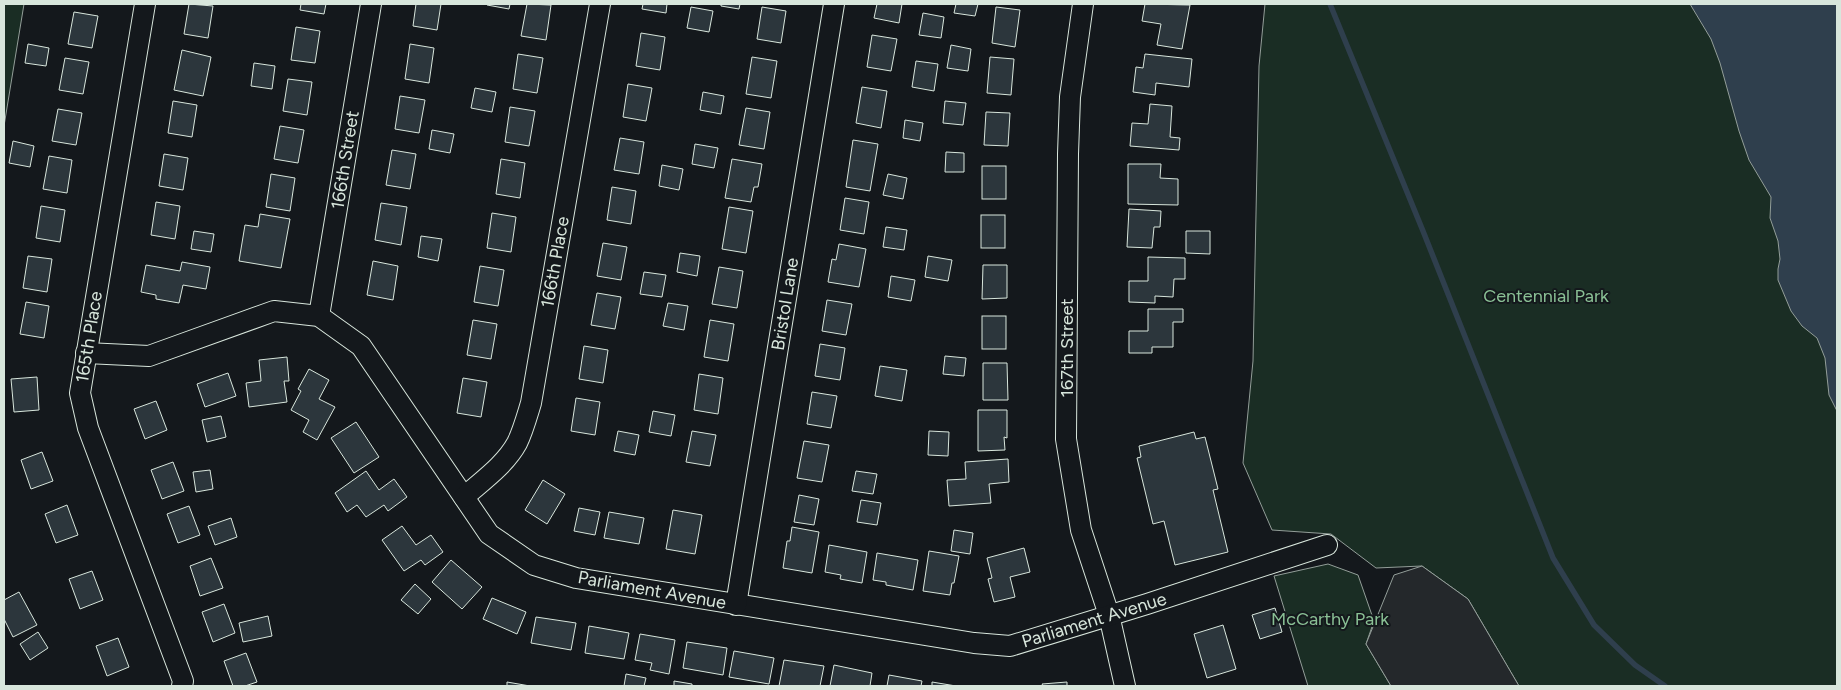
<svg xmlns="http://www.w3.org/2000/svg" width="1841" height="690" viewBox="0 0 1841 690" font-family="Figtree,sans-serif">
	<rect width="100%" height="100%" fill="#14181c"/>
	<g fill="#1a2d24" stroke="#939e99">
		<polygon points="4,4 24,4 4,126"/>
		<polygon points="1265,4 1837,4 1837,686 1519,686 1468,599 1422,566 1376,568 1331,534 1272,530 1243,463 1253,361 1259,66"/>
		<polygon points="1328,564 1358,575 1374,621 1366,644 1391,686 1308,686 1274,576"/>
	</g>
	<polygon fill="#24282b" stroke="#939e99" points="1422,566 1468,599 1519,686 1391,686 1366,644 1394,575"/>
	<polygon fill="#2f3f4d" stroke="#939e99" points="1690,4 1837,4 1837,411 1829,395 1825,358 1817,338 1802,326 1791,311 1778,280 1778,269 1780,259 1778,241 1770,218 1771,197 1749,160 1739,131 1720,63 1711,39"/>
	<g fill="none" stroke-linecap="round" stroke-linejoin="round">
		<polyline stroke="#2f3f4d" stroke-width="5.5" points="1330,4 1423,231 1553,558 1594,625 1635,665 1665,686"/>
	</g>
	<g fill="#2c363c" stroke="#d8e6dc">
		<polygon points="189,4 213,6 208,38 184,34"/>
		<polygon points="301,4 326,4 324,14 300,10"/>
		<polygon points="416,4 441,4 437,30 413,26"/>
		<polygon points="488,4 510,4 509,9 487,5"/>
		<polygon points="527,4 551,5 546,40 521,36"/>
		<polygon points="643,4 667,4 666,13 642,9"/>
		<polygon points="721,4 740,4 739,9 721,6"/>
		<polygon points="877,4 902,4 899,23 874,18"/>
		<polygon points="956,4 978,4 975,16 954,13"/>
		<polygon points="1145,4 1190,5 1182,49 1157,45 1161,24 1142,21"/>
		<polygon points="691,7 713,11 709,32 687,28"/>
		<polygon points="762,7 786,11 781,43 757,39"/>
		<polygon points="996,7 1020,10 1015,47 992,43"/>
		<polygon points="74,12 98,16 92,48 68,44"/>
		<polygon points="923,13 944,17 941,38 919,35"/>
		<polygon points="296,27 320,31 315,63 291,60"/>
		<polygon points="641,33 665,37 660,70 636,66"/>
		<polygon points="872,35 897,39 891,71 867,67"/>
		<polygon points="28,44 49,48 46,66 25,63"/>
		<polygon points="410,44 434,48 429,83 405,79"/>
		<polygon points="951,45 971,49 968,71 947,68"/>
		<polygon points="182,50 211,57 203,96 174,90"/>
		<polygon points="518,54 543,58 537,93 513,89"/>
		<polygon points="1145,54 1192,59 1189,87 1156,83 1155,95 1133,92 1136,67 1143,68"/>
		<polygon points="752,57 777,61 771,98 746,94"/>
		<polygon points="990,57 1014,59 1011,95 987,93"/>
		<polygon points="65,58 89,62 83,94 59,90"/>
		<polygon points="916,61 938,64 934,91 912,87"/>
		<polygon points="254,63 275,66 272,89 251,86"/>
		<polygon points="288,79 312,82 307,115 283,111"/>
		<polygon points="628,84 652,88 646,121 623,117"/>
		<polygon points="862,87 887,91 881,128 856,123"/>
		<polygon points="475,88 496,92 492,112 471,108"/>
		<polygon points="703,92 724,96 721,114 700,110"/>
		<polygon points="400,96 425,100 419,133 395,129"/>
		<polygon points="173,101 197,105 192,137 168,133"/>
		<polygon points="945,101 966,103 963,125 943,123"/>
		<polygon points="1150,104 1172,106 1170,137 1180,138 1179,150 1130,146 1132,123 1148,124"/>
		<polygon points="510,107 535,111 529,146 505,142"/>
		<polygon points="746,108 770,112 764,149 739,145"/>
		<polygon points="58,109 82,113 76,145 52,141"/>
		<polygon points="986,112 1010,113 1008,146 984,145"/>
		<polygon points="905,120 923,123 920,141 903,138"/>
		<polygon points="280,126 304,130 298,163 274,159"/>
		<polygon points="432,130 454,134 450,153 429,149"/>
		<polygon points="620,138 644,142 639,174 614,170"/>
		<polygon points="853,140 878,144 870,191 846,187"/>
		<polygon points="13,141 34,146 30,167 9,163"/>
		<polygon points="695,144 718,148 714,168 692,164"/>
		<polygon points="392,150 416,154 410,189 386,185"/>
		<polygon points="946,152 964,153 964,172 945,172"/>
		<polygon points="164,154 188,158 183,190 159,186"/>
		<polygon points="49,156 72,160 67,193 43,189"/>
		<polygon points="501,159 525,163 520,198 496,194"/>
		<polygon points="732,159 762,164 758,187 754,187 751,202 725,198"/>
		<polygon points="1128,164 1161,164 1160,178 1178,179 1178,205 1128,204"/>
		<polygon points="662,165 683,169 679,190 659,186"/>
		<rect x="982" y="166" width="24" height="33"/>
		<polygon points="271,174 295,178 290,211 266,207"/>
		<polygon points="888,174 907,178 903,199 883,195"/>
		<polygon points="612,187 636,191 631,224 607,220"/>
		<polygon points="845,198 869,202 864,234 840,230"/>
		<polygon points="156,202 180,206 175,239 151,235"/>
		<polygon points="381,203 407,207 401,245 375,240"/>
		<polygon points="41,206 65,210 60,242 36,238"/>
		<polygon points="729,207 753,211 746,253 722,249"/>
		<polygon points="1129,209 1161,211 1160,227 1154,227 1152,248 1127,247"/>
		<polygon points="492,213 516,217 511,252 487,248"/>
		<polygon points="260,214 290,219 281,268 239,261 245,225 258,227"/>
		<rect x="981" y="215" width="24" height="33"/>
		<polygon points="886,227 907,230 904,250 883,247"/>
		<polygon points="194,231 214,234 211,252 191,249"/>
		<polygon points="1186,231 1210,231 1210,254 1186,253"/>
		<polygon points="421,236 442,239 438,261 418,257"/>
		<polygon points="603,243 627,247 621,280 597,276"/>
		<polygon points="839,244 866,249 859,287 828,282 832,259 836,260"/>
		<polygon points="680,253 700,256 697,276 677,272"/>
		<polygon points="28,256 52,259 47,292 23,288"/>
		<polygon points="928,256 952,260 948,281 925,277"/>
		<polygon points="1148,257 1185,258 1185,279 1174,279 1173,297 1155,296 1155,303 1129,302 1129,281 1148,281"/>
		<polygon points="373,261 398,266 393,300 367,295"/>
		<polygon points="182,262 210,267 206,289 183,285 179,303 156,299 156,295 141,292 146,265 180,271"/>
		<polygon points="983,265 1007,265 1007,298 982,299"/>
		<polygon points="480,266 504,270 498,306 474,302"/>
		<polygon points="719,267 743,271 737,308 712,304"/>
		<polygon points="644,272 666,275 662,297 640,294"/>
		<polygon points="891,276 915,280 911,301 888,297"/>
		<polygon points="597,293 621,297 615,329 591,325"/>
		<polygon points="827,300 852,304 846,335 822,331"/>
		<polygon points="26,302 49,306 44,338 20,334"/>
		<polygon points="668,303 688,306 684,330 663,326"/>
		<polygon points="1148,309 1183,309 1183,322 1173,322 1173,347 1152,347 1152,353 1129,353 1129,331 1148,331"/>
		<rect x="982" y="316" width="24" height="33"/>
		<polygon points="473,320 497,324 491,359 467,355"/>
		<polygon points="710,320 734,324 728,361 704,357"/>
		<polygon points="820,344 845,348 840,380 815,376"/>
		<polygon points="584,346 608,350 603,383 579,379"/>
		<polygon points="945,356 966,358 964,376 943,374"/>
		<polygon points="287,357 289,381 284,381 287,402 249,407 246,383 261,381 259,360"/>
		<polygon points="983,363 1007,363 1008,400 983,400"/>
		<polygon points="880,366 907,370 902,401 875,396"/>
		<polygon points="309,369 329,380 319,399 335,407 317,440 303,432 309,420 291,410 301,391 298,389"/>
		<polygon points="228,373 236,396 205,407 197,384"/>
		<polygon points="699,374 723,378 718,414 694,410"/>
		<polygon points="37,377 39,410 14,412 11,379"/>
		<polygon points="463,378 487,382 481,417 457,413"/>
		<polygon points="812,392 837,396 831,428 807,424"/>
		<polygon points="576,398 600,402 595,435 571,431"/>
		<polygon points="156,401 167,430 145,439 134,409"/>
		<polygon points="978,410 1007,410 1007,438 1004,437 1005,450 978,451"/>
		<polygon points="653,411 675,415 671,436 649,432"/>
		<polygon points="221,416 226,437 207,442 202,420"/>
		<polygon points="356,422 379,457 354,473 331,438"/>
		<polygon points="618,431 639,435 635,455 614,451"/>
		<polygon points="692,431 716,435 710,466 686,462"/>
		<polygon points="929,431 949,432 948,456 928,455"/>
		<polygon points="1194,432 1196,439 1205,437 1218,489 1213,490 1228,552 1175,565 1164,521 1153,524 1137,458 1141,457 1139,446"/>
		<polygon points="804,441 829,445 822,482 797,478"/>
		<polygon points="42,452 53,481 31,489 21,460"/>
		<polygon points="1008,459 1009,482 989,484 991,503 949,506 947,480 966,479 965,462"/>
		<polygon points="173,462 184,491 162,499 151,470"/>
		<polygon points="210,470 213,489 196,492 193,472"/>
		<polygon points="366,471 379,490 394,479 407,497 388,511 384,505 366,517 357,505 347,512 335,493"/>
		<polygon points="856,471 877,474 873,494 852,491"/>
		<polygon points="543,480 565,494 547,524 525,510"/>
		<polygon points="799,495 819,499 814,525 794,522"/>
		<polygon points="861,500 881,503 877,525 857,522"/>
		<polygon points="67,505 78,535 56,543 45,514"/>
		<polygon points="189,506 200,535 178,543 167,514"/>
		<polygon points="579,508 600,512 595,535 574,531"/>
		<polygon points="673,510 702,515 695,554 666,549"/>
		<polygon points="609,512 644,518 639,544 604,538"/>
		<polygon points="231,518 237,537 215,545 208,526"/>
		<polygon points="402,526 416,545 431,535 443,552 425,565 421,560 404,571 382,540"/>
		<polygon points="792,527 819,532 812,573 783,568 787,541 790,541"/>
		<polygon points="954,530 973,533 970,554 951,551"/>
		<polygon points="829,545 867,552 862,583 840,579 841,575 825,572"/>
		<polygon points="1024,548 1030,572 1010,577 1015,597 994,602 988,579 992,578 987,558"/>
		<polygon points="929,551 959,556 954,583 952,583 950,595 923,591"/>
		<polygon points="877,553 918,560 913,590 886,585 886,582 873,580"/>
		<polygon points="211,558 223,588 200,596 190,566"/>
		<polygon points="451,560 482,587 462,609 432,582"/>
		<polygon points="92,571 103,600 80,609 69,579"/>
		<polygon points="415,584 431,599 418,614 401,600"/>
		<polygon points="19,592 37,625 13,637 4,619 4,600"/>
		<polygon points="492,598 526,612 517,634 483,619"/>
		<polygon points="224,604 235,633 213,642 202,612"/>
		<polygon points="1275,608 1282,632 1260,639 1252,615"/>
		<polygon points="268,616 272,636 243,642 239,623"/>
		<polygon points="536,617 576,623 571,650 531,643"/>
		<polygon points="1223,625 1236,669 1207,678 1194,634"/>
		<polygon points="589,626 629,633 624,659 585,653"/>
		<polygon points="38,632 48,648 30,660 20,644"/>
		<polygon points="640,634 675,640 669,674 650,670 652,663 635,660"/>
		<polygon points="118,638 129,667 107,676 96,646"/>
		<polygon points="687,642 727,648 723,675 683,668"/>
		<polygon points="734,651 774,658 769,684 729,677"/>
		<polygon points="246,653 257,682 245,686 233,686 224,661"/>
		<polygon points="784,660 824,666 820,686 779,686"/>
		<polygon points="834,665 872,673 870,686 830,686"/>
		<polygon points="626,674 646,678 644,686 624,686"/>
		<polygon points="889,675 922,681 921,686 887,686"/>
		<polygon points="674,681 692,684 692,686 674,686"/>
		<polygon points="507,682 530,686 507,686"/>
		<polygon points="932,682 956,686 932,686"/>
		<polygon points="1067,682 1067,686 1043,686 1042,684"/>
	</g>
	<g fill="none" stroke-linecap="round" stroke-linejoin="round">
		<defs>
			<g id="minor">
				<polyline points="145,4 80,393 88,428 183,681 182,686"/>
				<polyline points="1083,4 1070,97 1068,154 1066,439 1081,530 1109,615 1125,686"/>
				<polyline points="319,316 371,4"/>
				<polyline points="86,353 149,356 274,311 319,316 361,346 489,534 534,565 576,578 974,643 1010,646 1147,604 1327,545"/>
				<path d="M464,497C482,481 505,465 517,443C523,431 527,416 531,403L600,4"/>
				<polyline points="736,605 834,4"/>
			</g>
		</defs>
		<use href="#minor" stroke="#d8e6dc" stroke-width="22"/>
		<use href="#minor" stroke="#14181c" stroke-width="20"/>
	</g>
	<g text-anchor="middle" stroke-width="4" stroke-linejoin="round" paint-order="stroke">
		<g font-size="18" fill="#d8e6dc" stroke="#14181c">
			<text transform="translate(345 160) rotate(-81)" y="6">166th Street</text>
			<text transform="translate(555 262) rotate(-80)" y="6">166th Place</text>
			<text transform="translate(785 304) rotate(-81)" y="6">Bristol Lane</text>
			<text transform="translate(89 337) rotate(-81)" y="6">165th Place</text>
			<text transform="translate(1067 348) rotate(-90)" y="6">167th Street</text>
			<text transform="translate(652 590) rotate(10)" y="6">Parliament Avenue</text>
			<text transform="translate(1094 620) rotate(-17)" y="6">Parliament Avenue</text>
		</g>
		<g font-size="18" fill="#8ac095" stroke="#14181c">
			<text x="1546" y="302">Centennial Park</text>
			<text x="1330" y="625">McCarthy Park</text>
		</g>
	</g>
	<rect width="1841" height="690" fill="none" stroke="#d8e6dc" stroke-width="10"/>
</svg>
